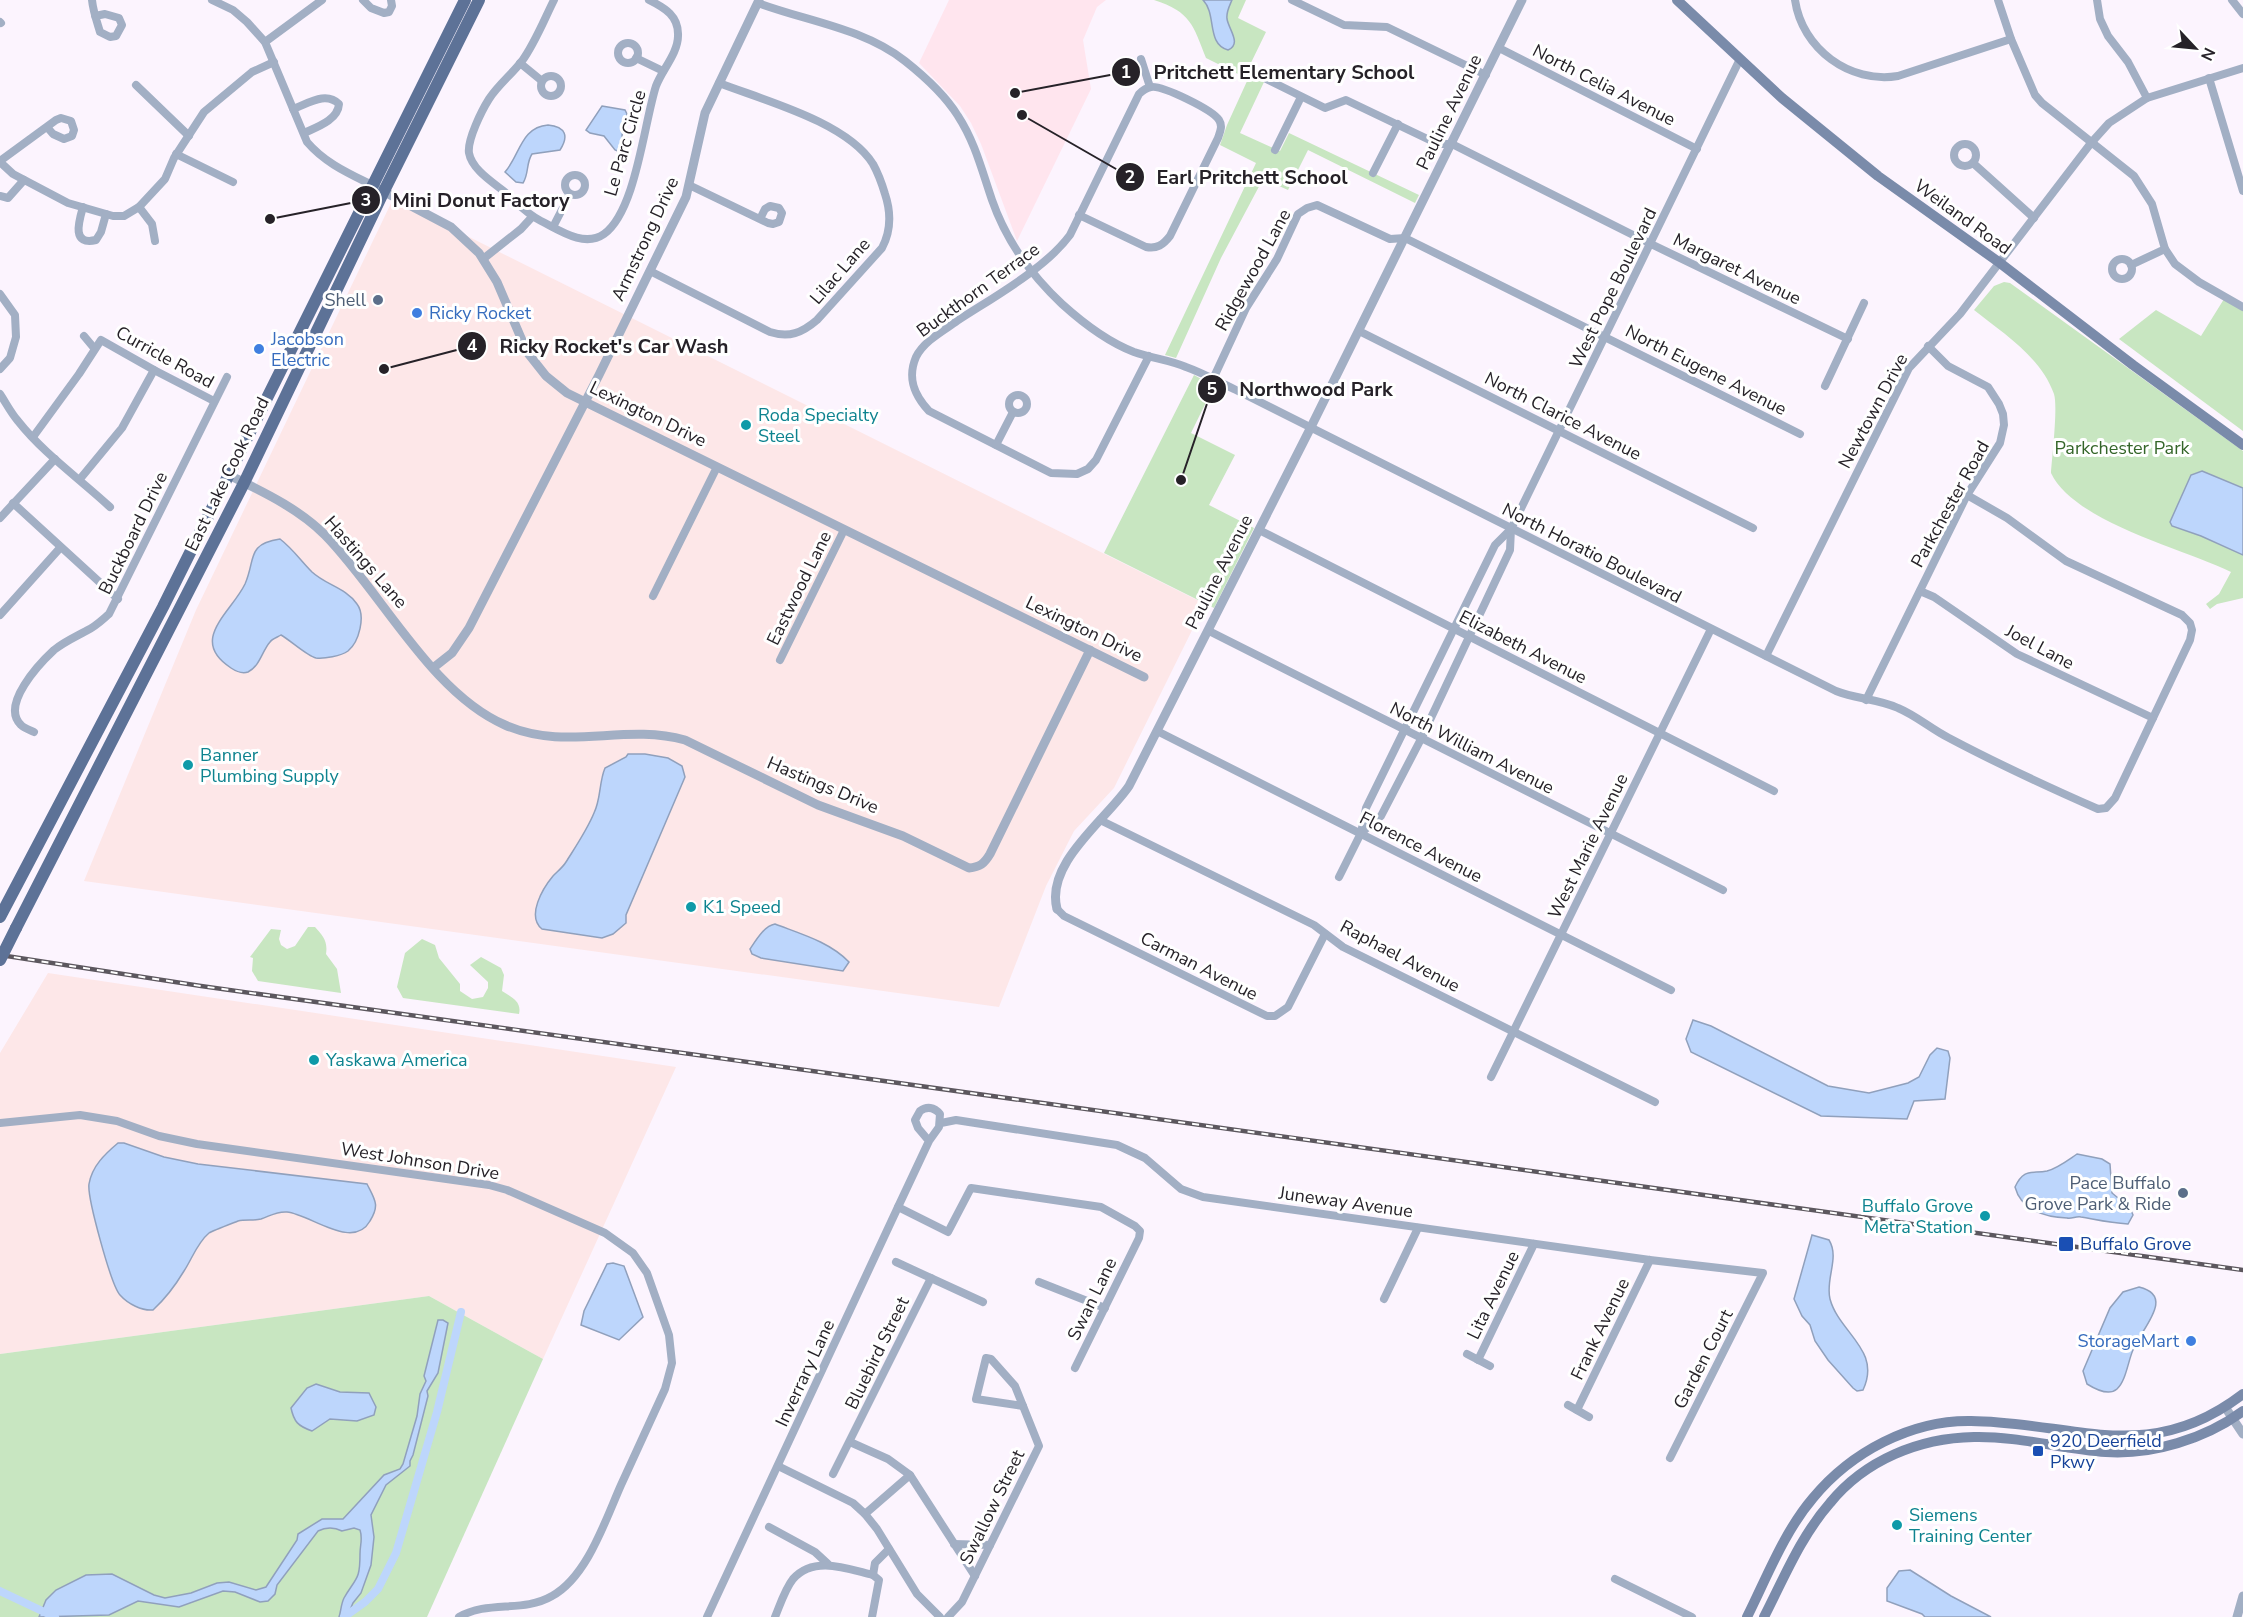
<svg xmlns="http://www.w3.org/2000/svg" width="2243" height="1617" viewBox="0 0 2243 1617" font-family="'Nunito Sans',sans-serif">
	<rect width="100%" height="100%" fill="#fcf4fe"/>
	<g fill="#fde7e8">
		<polygon points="393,199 1205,604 1114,788 1074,831 1046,886 999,1007 84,881 196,610"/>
		<polygon points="48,973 676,1067 543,1359 429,1296 0,1354 0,1053"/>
	</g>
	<polygon fill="#ffe5ee" points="949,0 1106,0 1097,7 1083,40 1091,89 1017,241 981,144 971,123 960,106 919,63"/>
	<g fill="#c8e6c1">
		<path d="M1154,0H1246L1238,18L1266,32L1246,73L1264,82L1240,133L1280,151L1289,133L1419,195L1415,203L1308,150L1288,190L1263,179L1221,258L1176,358L1165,355L1256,163L1220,145L1227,125L1248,79L1206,58C1193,25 1191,12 1154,0Z"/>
		<path d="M2004,282L2010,283L2243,451V598L2217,604L2210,609L2206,604L2219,594L2231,572C2184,549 2074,522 2051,473C2052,458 2058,406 2054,394C2041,357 2003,333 1974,310L1994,286Z"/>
		<polygon points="2224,299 2243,310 2243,431 2119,339 2156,310 2201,336"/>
		<polygon points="1194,375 1214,386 1191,433 1235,455 1209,505 1254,528 1214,608 1104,553"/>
		<path d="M308,927H315C323,936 328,941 326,954L337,969L341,993L258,981L252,971L253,958L250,957L271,929L281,930L279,939L281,945L287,949L295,946Z"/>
		<path d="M422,939L435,945L439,958L460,984V991L472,999L483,997L488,988V982L470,965L481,957L501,968L504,975L502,991C511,997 522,1001 519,1014L403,998L397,987L405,953Z"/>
		<polygon points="429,1296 543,1359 427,1617 0,1617 0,1354"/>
	</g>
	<g fill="#bdd6fc" stroke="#90a0bc" stroke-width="1.5">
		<path d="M1203,0H1232C1229,7 1226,12 1227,19C1229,30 1242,44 1228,50C1206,44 1217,14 1203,0Z"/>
		<polygon points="602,106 625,110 627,114 622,135 623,145 620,152 615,150 604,136 590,133 586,130"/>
		<path d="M548,125C566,127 569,136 560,150L532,154C526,163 529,174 523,183L516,182L505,172C520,155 521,127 548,125Z"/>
		<polygon points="2202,471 2243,488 2243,555 2201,536 2172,526 2170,522 2191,475"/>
		<path d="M280,539C293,549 301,561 312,572C326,585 346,588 357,604C366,616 359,642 348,651C341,656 324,659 316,658C307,656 290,640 281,635C278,637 272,639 270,642C262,651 260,666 248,672C242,674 237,672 231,668C188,640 231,613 245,584C256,559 246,544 280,539Z"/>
		<path d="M628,754H645L668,758L682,766L685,777L626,915V923L613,934L602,938L542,929C526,916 543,888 553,876C558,871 563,867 566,862C576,846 587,830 594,813C601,799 599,782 605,768L626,757Z"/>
		<path d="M775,924C801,934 830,942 849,962L843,971L761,958L752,954L750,949C756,940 764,926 775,924Z"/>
		<polygon points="1693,1020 1711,1026 1828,1086 1869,1093 1908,1083 1919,1077 1930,1055 1937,1048 1948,1051 1950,1058 1945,1099 1914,1101 1907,1119 1821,1116 1691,1052 1686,1039"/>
		<path d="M118,1143H124L164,1157L198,1164L367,1184C375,1200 380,1205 370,1221C353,1251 310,1214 287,1212C277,1211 270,1216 261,1219C254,1221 245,1219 238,1221C233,1223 212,1231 209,1233C197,1243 192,1259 184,1271C175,1286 165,1299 153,1310C142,1311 128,1304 120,1295C111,1285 87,1197 89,1184C92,1166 105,1154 118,1143Z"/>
		<path d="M2077,1154L2102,1159L2110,1164L2112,1193L2130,1208L2133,1215L2128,1224C2110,1223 2098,1220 2081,1217C2076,1216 2072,1219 2067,1218C2045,1217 2021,1210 2015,1187C2024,1168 2031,1174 2047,1171C2058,1168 2068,1160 2077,1154Z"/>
		<path d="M1812,1235L1829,1240C1840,1258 1825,1279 1830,1299C1839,1333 1882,1350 1863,1390L1857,1391L1853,1388L1828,1360L1815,1341L1810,1325L1802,1316L1794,1299Z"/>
		<polygon points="613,1263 624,1266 643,1317 619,1340 581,1325 584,1311 607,1264"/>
		<path d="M2139,1287C2177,1296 2140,1330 2133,1350C2128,1361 2126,1381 2117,1389C2109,1396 2095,1389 2087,1384L2083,1371L2110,1308L2123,1292Z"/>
		<path d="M438,1320H443L448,1323L438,1373L427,1391L428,1396L413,1455L410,1461V1466L386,1485L371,1515L374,1537L371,1565L361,1593L353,1603L347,1617H339C341,1611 341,1604 344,1598C356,1577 360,1581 360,1554C360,1544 363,1539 360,1530L354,1528L342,1531C334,1527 326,1527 318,1531L277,1585L275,1594L268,1601L260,1602L235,1592L223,1591L179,1607L138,1601L109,1615L39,1617L46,1600L56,1590L86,1575L112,1574L154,1595L165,1598L191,1593L217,1583L229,1582L256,1590L266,1587L297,1540L298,1534L322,1519H343L384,1475L400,1469L403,1464L417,1416L420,1394L426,1381L424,1376Z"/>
		<path d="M316,1384L340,1392L369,1393L376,1407L374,1415L357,1421L330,1419L312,1431C298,1426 294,1422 291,1408L307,1388Z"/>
		<polygon points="1910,1570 1951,1596 1991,1617 1925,1617 1922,1614 1887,1601 1887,1588 1899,1571"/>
	</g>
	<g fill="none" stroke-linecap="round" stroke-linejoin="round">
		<g stroke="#bdd6fc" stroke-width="8">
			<polyline points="0,1591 55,1617"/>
			<polyline points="344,1617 365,1602 378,1589 396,1553 437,1412 461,1312"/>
		</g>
		<g stroke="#a2afc4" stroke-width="8">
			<path d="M92,0C93,11 97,22 100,32L110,37L116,36L122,25L119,18L105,14L95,16"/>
			<path d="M212,0L233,10L247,22L265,42L307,142C325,163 348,173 372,185"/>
			<polyline points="363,0 371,8 384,13 389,12 392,6 391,0"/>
			<path d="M554,0C544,20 535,43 522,61C512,74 498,85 489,99C482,110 467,140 469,153C472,170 494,183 506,193C517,203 527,214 541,221C559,230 584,248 604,234C636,211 644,123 656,86C662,70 678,53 678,36C679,16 665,8 649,0"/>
			<polyline points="1292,0 1344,25 1387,27 1486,75"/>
			<path d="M1795,0C1802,49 1850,84 1898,76L2011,39"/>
			<polyline points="1998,0 2011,39 2035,95 2042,103 2134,176 2152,204 2165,249 2175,264 2199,282 2243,307"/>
			<polyline points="2097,0 2100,19 2108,36 2128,62 2147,98"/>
			<polyline points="2232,0 2243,14"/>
			<path d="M758,3C806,21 863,28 905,61C924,76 945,95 958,116C975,142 982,171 992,200C1006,240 1032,276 1062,304C1083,323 1108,342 1134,352C1151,358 1170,360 1186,367C1203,373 1219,382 1236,390L1836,691C1856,699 1879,699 1898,708C1917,716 1931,729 1949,738C1998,764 2048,787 2098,809L2106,808L2115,798L2190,640L2192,630L2190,623L2182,615L2066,561L2007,518L1967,495"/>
			<polyline points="0,22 1,23"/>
			<polyline points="265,42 322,0"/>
			<circle cx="628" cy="53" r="10"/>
			<polyline points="1499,48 1697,149"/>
			<polyline points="636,58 663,71"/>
			<polyline points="1141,59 1150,87"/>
			<polyline points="520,63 542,81"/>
			<polyline points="1250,71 1325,108 1346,100 1438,144 1452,144 1651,244 1848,339"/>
			<circle cx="551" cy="86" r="10"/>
			<polyline points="2209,78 2243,191"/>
			<polyline points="136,85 189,136"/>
			<path d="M293,109C309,103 326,91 339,104C338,120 317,127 304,133"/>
			<circle cx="1965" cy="155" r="11"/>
			<polyline points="1275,150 1301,97"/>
			<polyline points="176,154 233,182"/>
			<polyline points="0,161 56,120 61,118 71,121 74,130 72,136 64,139 53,134 47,127"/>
			<polyline points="0,162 13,174 68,203 113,216 124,216 139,207 165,179 174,158 204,112 252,72 274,62"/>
			<polyline points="1973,163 2034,218"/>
			<polyline points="1373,173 1398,124"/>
			<circle cx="575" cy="185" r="10"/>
			<polyline points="689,185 768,223 773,224 779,222 782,213 779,208 770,206 765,209 760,219"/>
			<polyline points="0,196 8,198 24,180"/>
			<path d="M83,207C79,221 71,246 96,240L101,232L106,214"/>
			<polyline points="139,207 152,224 155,241"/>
			<path d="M1079,215L1146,247C1157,249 1163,245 1170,236L1218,138C1220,132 1223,126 1219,120C1213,110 1162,85 1151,87C1146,88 1142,91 1139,94L1070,235C1045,269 992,298 957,321C943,331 924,341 916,357C907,378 914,395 929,411L1051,473L1077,474L1088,469L1096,460L1149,356"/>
			<polyline points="553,227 570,194"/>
			<polyline points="483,259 521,229 532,217"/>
			<circle cx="2122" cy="269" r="10"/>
			<polyline points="2131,265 2165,249"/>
			<path d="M650,271L770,332C789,338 802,333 817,320L882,248C891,231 891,212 885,194C882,184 878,173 873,164C847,122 763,100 719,83"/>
			<polyline points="0,294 15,315 16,337 10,358 0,369"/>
			<polyline points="1359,331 1753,528"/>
			<polyline points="84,336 94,348"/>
			<polyline points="1213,379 1246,308 1277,259 1298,214 1307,208 1317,205 1390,239 1405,238 1800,434"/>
			<polyline points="1825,386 1864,303"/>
			<path d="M0,394C6,403 11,413 18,421C44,454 80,479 110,507"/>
			<circle cx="1018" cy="404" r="9"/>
			<polyline points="33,437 79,374 101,340 154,370 214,401"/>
			<polyline points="996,445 1013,412"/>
			<polyline points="80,479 122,428 154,370"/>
			<polyline points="13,503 118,599"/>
			<polyline points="0,518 55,459"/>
			<polyline points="1259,530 1774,791"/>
			<polyline points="1920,591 1934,597 2017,654 2153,718"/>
			<polyline points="653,596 717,467"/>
			<polyline points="0,615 60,548"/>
			<polyline points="1209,631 1723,890"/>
			<polyline points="1766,656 1909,368 1960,314 2091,143 2109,123 2147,98 2243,68"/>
			<polyline points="780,660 844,530"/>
			<polyline points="1866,700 1967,495 2000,443 2004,425 2003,414 1999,404 1988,387 1948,366 1928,346"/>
			<polyline points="1157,731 1671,990"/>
			<path d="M34,732C30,730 24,728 21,725C0,705 40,663 54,650C64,642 75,637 86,631C95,627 102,620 109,614L227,377"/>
			<polyline points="1100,820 1314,925 1343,947 1655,1102"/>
			<polyline points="1361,833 1381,816 1421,739 1510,550 1511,529"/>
			<polyline points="1339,877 1361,833 1366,808 1495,545 1511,529 1740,59"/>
			<polyline points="1057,909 1064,916 1267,1016 1275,1016 1288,1007 1325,934"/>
			<polyline points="1491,1077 1711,629"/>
			<path d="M0,1123L80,1115L117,1121L159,1136L197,1144L489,1185L507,1190L605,1233L633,1253L647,1273L669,1335L672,1363L665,1389C650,1421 636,1453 621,1485C605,1521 587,1577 552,1596C523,1613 488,1600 459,1617"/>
			<polyline points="941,1123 956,1120 1117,1145 1145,1158 1181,1189 1203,1197 1650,1260 1763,1273 1670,1458"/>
			<polyline points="898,1207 948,1232 971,1188 1101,1207 1135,1226 1140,1231 1139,1238 1075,1368"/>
			<polyline points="896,1262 983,1302"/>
			<polyline points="1039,1282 1105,1308"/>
			<polyline points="1384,1299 1418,1228"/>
			<polyline points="1467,1354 1490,1366"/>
			<polygon points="986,1358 991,1359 1015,1386 1023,1406 976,1399"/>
			<polyline points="1478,1360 1534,1244"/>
			<polyline points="1568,1405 1589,1417"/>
			<polyline points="1577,1410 1650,1260"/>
			<polyline points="850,1442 888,1459 910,1475 975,1576"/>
			<polyline points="778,1466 853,1503 865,1514 877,1529 917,1594 940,1617"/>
			<polyline points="833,1474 931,1278"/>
			<polyline points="865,1514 910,1475"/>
			<polyline points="769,1527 815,1552 828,1564"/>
			<polyline points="954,1544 990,1545"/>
			<polyline points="873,1575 875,1563 889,1549"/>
			<polyline points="1615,1579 1692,1617"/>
			<path d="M707,1617L898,1207L929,1141L939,1127L940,1114C934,1107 927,1106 920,1111L915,1120L918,1128L929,1141"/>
			<path d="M775,1617C780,1605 785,1589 793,1579C814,1555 848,1569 873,1575L879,1580L872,1617"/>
			<polyline points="948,1617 962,1602 1039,1446 1023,1406"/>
		</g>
		<g stroke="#a2afc4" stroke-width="9">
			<polyline points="379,189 451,227 479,253 497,282 527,352 546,376 567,393 1144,677"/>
			<path d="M229,475C263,492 298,508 325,535C382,593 431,693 505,725C567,752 623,723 685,740L818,805L903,836L969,868C980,867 984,864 990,854L1090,650"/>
			<polyline points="433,668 452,653 469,628 599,375 686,197 705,113 759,0"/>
			<path d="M1057,909C1045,863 1106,820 1129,786L1310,429L1522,0"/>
			<polyline points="2225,1407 2243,1434"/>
			<polyline points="2237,1617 2243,1596"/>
		</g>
		<g stroke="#7a8baa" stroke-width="10">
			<polyline points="1677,0 1782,98 1878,176 2000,263 2133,365 2243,445"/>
			<path d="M1747,1617C1767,1577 1784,1532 1813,1498C1851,1452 1911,1420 1971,1421C2074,1422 2148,1467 2243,1394"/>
			<path d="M1764,1617C1784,1578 1801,1536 1830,1503C1865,1460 1919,1438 1974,1437C2018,1436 2062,1449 2106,1452C2152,1455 2205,1439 2243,1411"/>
		</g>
		<g stroke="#5d7297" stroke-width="12">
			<polyline points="0,917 163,607 465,0"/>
			<polyline points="16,928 244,483 384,191 479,0"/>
		</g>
		<defs>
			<polyline id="rail" points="0,955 201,986 2243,1270"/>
		</defs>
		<use href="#rail" stroke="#5c575e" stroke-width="4.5"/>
		<use href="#rail" stroke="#fff" stroke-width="2" stroke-dasharray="7" stroke-linecap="butt"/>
		<polyline stroke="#5d7297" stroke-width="12" points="0,960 16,928"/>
	</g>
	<g fill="#5c6f8a" stroke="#fff" stroke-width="2">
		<circle cx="378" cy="300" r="6"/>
		<circle cx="2183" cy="1193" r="6"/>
	</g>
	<g fill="#3f7fe0" stroke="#fff" stroke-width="2">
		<circle cx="417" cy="313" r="6"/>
		<circle cx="259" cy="349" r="6"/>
		<circle cx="2191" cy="1341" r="6"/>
	</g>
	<g fill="#0f9aa8" stroke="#fff" stroke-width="2">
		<circle cx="746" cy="425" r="6"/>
		<circle cx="188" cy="765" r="6"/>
		<circle cx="691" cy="907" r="6"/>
		<circle cx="314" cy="1060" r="6"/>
		<circle cx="1985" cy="1216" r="6"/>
		<circle cx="1897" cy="1525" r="6"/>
	</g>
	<g fill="#1a4fb4" stroke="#fff" stroke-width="2">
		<rect x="2058" y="1236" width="16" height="16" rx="3"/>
		<rect x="2032" y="1445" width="12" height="12" rx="3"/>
	</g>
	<g text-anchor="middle" stroke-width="6" stroke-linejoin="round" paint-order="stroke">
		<g font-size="18" fill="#262228" stroke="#fff">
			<text transform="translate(1604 85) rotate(27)" y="6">North Celia Avenue</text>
			<text transform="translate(1449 112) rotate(-64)" y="6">Pauline Avenue</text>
			<text transform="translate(625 143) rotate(-74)" y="6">Le Parc Circle</text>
			<text transform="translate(1963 217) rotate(36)" y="6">Weiland Road</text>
			<text transform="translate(645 239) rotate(-65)" y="6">Armstrong Drive</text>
			<text transform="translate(1737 269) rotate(26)" y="6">Margaret Avenue</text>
			<text transform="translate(1253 270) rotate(-61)" y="6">Ridgewood Lane</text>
			<text transform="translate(840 271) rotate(-49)" y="6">Lilac Lane</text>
			<text transform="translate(1613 288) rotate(-64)" y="6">West Pope Boulevard</text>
			<text transform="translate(978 290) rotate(-36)" y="6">Buckthorn Terrace</text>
			<text transform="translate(165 357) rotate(29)" y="6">Curricle Road</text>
			<text transform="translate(1706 370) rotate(27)" y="6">North Eugene Avenue</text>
			<text transform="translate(1873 411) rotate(-62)" y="6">Newtown Drive</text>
			<text transform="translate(648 414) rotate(26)" y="6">Lexington Drive</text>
			<text transform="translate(1563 416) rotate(27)" y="6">North Clarice Avenue</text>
			<text transform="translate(227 474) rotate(-64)" y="6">East Lake Cook Road</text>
			<text transform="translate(1950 504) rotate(-61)" y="6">Parkchester Road</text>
			<text transform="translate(133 533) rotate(-64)" y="6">Buckboard Drive</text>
			<text transform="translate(1592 553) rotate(27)" y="6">North Horatio Boulevard</text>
			<text transform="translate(366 562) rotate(49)" y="6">Hastings Lane</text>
			<text transform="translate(1219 572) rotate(-63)" y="6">Pauline Avenue</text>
			<text transform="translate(799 588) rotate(-64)" y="6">Eastwood Lane</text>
			<text transform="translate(1084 629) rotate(26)" y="6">Lexington Drive</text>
			<text transform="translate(1523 647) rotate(27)" y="6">Elizabeth Avenue</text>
			<text transform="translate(2040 647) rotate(28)" y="6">Joel Lane</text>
			<text transform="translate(1472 748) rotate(27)" y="6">North William Avenue</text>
			<text transform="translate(823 785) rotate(23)" y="6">Hastings Drive</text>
			<text transform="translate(1588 846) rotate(-64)" y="6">West Marie Avenue</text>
			<text transform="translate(1421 847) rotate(27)" y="6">Florence Avenue</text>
			<text transform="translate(1400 956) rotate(28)" y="6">Raphael Avenue</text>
			<text transform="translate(1199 966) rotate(27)" y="6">Carman Avenue</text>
			<text transform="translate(420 1161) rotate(9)" y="6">West Johnson Drive</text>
			<text transform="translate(1346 1202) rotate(8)" y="6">Juneway Avenue</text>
			<text transform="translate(1493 1295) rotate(-64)" y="6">Lita Avenue</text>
			<text transform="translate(1092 1299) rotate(-64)" y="6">Swan Lane</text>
			<text transform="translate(1600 1329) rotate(-64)" y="6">Frank Avenue</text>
			<text transform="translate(877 1353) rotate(-64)" y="6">Bluebird Street</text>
			<text transform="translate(1703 1359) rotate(-63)" y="6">Garden Court</text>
			<text transform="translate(805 1373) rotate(-65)" y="6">Inverrary Lane</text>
			<text transform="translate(992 1507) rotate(-64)" y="6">Swallow Street</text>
		</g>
		<g font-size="18" fill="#4e5e75" stroke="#fff" text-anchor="end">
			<text x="366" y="306">Shell</text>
			<text x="2171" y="1189">Pace Buffalo<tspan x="2171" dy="21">Grove Park &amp; Ride</tspan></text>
		</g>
		<g font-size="18" fill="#366cbe" stroke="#fff" text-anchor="start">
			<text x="429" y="319">Ricky Rocket</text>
			<text x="271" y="345">Jacobson<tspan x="271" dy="21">Electric</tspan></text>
			<text x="2179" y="1347" text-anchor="end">StorageMart</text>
		</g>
		<g font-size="18" fill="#0d838f" stroke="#fff" text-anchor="start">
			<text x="758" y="421">Roda Specialty<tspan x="758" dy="21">Steel</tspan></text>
			<text x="200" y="761">Banner<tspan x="200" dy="21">Plumbing Supply</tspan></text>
			<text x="703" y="913">K1 Speed</text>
			<text x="326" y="1066">Yaskawa America</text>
			<text x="1973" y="1212" text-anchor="end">Buffalo Grove<tspan x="1973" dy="21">Metra Station</tspan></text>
			<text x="1909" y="1521">Siemens<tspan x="1909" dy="21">Training Center</tspan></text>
		</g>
		<g font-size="18" fill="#346529" stroke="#fff">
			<text x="2122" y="454">Parkchester Park</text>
		</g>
		<g font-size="18" fill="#164399" stroke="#fff" text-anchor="start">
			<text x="2080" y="1250">Buffalo Grove</text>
			<text x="2050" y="1447">920 Deerfield<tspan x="2050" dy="21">Pkwy</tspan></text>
		</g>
	</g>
	<path fill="none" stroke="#262228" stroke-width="2" d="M1015 93L1126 72M1022 115L1130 177M270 219L366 200M384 369L472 346M1181 480L1212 389"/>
	<g fill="#262228" stroke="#fff" stroke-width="2">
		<circle cx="1015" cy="93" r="6"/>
		<circle cx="1022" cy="115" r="6"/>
		<circle cx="270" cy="219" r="6"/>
		<circle cx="384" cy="369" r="6"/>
		<circle cx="1181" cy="480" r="6"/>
		<circle cx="1126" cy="72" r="15"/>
		<circle cx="1130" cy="177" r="15"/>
		<circle cx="366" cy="200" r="15"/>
		<circle cx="472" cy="346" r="15"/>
		<circle cx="1212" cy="389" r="15"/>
	</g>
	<g font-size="18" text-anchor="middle" font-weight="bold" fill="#fff">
		<text x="1126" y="78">1</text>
		<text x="1130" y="183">2</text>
		<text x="366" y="206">3</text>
		<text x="472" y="352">4</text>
		<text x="1212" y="395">5</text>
	</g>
	<g font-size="20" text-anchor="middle" font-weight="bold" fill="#262228" stroke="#fff" stroke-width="6" stroke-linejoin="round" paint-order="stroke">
		<text x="1284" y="79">Pritchett Elementary School</text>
		<text x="1252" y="184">Earl Pritchett School</text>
		<text x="481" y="207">Mini Donut Factory</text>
		<text x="614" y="353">Ricky Rocket's Car Wash</text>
		<text x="1316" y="396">Northwood Park</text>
	</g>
	<g transform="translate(2195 48) rotate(116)" stroke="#ffffff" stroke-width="4.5" paint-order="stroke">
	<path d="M0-4.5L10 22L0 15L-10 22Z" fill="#262228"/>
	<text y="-9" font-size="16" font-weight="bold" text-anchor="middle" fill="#262228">N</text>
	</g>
</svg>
